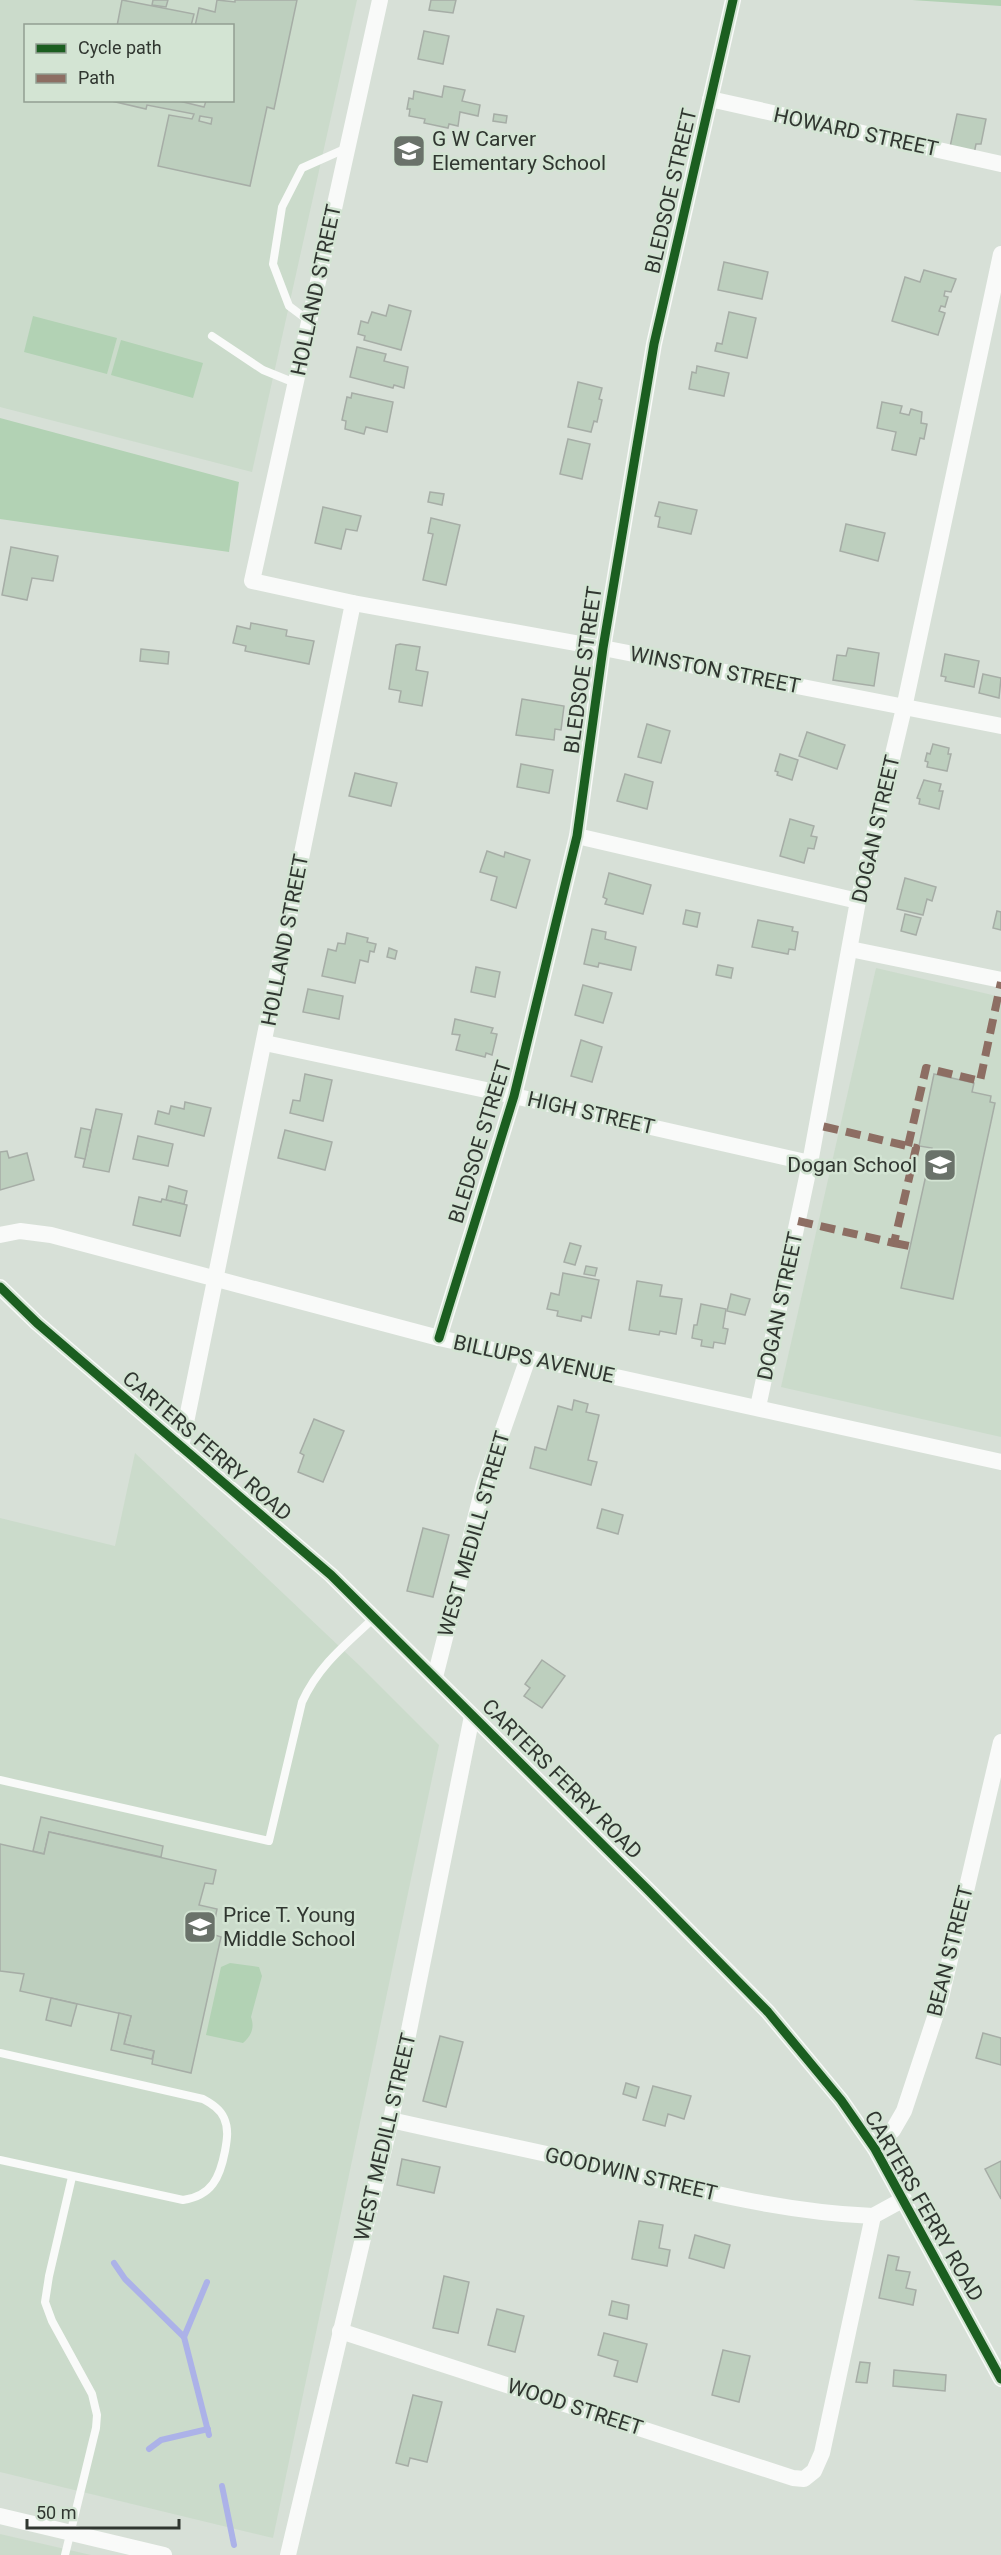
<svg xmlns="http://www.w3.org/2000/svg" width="1001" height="2555" viewBox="0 0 1001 2555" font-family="Roboto,sans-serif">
	<rect width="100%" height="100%" fill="#d7e0d7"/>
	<g fill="#cbdbcb" fill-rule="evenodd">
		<path d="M0,0H357L252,472L0,407ZM26,26H232V100H26Z"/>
		<polygon points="876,968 1001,997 1001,1437 781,1387"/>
		<polygon points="135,1453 360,1666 439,1745 273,2538 0,2472 0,1518 115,1546"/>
		<polygon points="0,2534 91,2555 0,2555"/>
	</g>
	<g fill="#b2d2b4">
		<polygon points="912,0 1001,0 1001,6"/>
		<polygon points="33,316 117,338 107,374 24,352"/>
		<polygon points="121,340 203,363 193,398 111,375"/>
		<polygon points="0,418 239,482 229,552 0,519"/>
		<path d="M230,1963L259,1967L262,1976L251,2017C255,2028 251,2036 243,2043L206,2035L221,1967Z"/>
	</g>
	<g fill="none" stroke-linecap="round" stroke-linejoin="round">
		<g stroke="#acb2e8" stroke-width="6">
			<polyline points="114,2263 125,2279 184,2337 209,2435"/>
			<polyline points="184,2337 207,2282"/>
			<polyline points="149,2449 161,2440 208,2429"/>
			<polyline points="222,2486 234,2545"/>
		</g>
	</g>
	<g fill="#bdcfbe" stroke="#a6ada6" stroke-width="1.5" fill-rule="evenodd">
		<polygon points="122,0 194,14 191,26 117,26"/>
		<polygon points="153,0 168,0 166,7 152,5"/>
		<path d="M217,0L235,2V0H297L274,109L267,107L250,186L158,166L169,115L192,119L194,114L147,105L146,109L107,100H175L204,107L206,101L202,100H232V26H195L199,8L215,12ZM200,116L212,118L211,124L199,121Z"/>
		<polygon points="431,0 456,0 453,13 429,10"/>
		<polygon points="424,31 449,36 443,64 418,59"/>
		<polygon points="444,86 465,90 462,101 480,105 478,116 460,112 458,126 449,124 448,128 424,123 425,119 409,116 410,109 407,109 409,98 413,99 414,91 442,97"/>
		<polygon points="494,114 507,116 506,123 493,121"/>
		<polygon points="957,114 986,119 981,144 976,144 974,154 950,147"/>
		<polygon points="724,262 768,272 762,299 718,290"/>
		<polygon points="924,270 956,279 951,292 945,291 944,296 948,297 945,307 941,306 939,311 945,313 938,335 892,321 905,277 920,282"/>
		<polygon points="389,305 411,311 401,350 364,340 365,336 358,334 361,321 368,323 372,312 386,316"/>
		<polygon points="729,312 756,318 747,358 715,351 717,343 722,344"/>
		<polygon points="357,347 386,354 384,361 408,367 404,388 394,385 393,388 350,377"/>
		<polygon points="697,366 729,373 724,396 689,389 692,372 696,373"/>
		<polygon points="578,382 602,388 599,399 602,400 597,422 594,421 591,432 568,427"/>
		<polygon points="352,393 393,402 387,432 366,427 364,434 345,429 346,421 342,420 347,397 351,398"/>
		<polygon points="882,402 902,406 900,413 909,415 911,409 922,412 921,423 927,424 924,439 920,438 916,455 892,450 896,432 877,428"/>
		<polygon points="568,439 590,444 582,479 560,474"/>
		<polygon points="430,492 444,494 442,505 428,502"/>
		<polygon points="659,502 697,510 691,534 658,527 660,517 655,516"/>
		<polygon points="323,507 361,516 357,531 346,529 341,549 315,543"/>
		<polygon points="431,518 460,525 446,585 423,580 433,534 428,533"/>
		<polygon points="846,524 885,533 878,561 840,551"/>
		<polygon points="11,547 58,556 53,581 32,578 27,600 2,595"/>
		<polygon points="251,623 287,630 286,636 314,641 309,664 245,651 246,646 233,643 237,626 250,629"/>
		<polygon points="400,644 420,647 416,670 428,672 422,706 399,702 401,691 389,689 396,645"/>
		<polygon points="848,648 879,653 874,686 833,680 837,655 846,656"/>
		<polygon points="141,649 169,652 168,664 140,661"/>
		<polygon points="945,654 979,661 974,687 945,681 946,677 941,676"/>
		<polygon points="983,674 1001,678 999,698 979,693"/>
		<polygon points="522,699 564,706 561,730 555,729 554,740 516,735"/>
		<polygon points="647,724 670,731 661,763 638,757"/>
		<polygon points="807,732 845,745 837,769 799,756"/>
		<polygon points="933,744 949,748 948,754 951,754 947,771 927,767 928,762 925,761 927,753 930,754"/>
		<polygon points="780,754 798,760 792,780 777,775 778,772 775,771"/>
		<polygon points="521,764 553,770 549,793 517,787"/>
		<polygon points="355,773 397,783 391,806 349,796"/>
		<polygon points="625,774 653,782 647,809 617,801"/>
		<polygon points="924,780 941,784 939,791 943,791 939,809 919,804 920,799 917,798"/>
		<polygon points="790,819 814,826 811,836 817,837 814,849 808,848 804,863 780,856"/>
		<polygon points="487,851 504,857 505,852 530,860 516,908 491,900 497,877 480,872"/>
		<polygon points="609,873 651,885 643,914 605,904 607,899 603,897"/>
		<polygon points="905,878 936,887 932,901 927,899 923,915 897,909"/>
		<polygon points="686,910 700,913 697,927 683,924"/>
		<polygon points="997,911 1001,912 1001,930 993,928"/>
		<polygon points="905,914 921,918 916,935 901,931"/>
		<polygon points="758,920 793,927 792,931 798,932 795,950 789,949 788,954 752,947"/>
		<polygon points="592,929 606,932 605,939 636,947 631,970 599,963 598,967 584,964"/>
		<polygon points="347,933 368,938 367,942 376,944 374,952 370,951 368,962 360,960 355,983 322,976 328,949 336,951 338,943 345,944"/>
		<polygon points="389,948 397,951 395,959 387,957"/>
		<polygon points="718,965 733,968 731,978 716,975"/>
		<polygon points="476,967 500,972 495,997 471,992"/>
		<polygon points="583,985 612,993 603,1023 575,1015"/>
		<polygon points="308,989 343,996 339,1019 303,1012"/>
		<polygon points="455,1019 493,1028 491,1033 497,1034 492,1055 486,1053 485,1057 456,1050 460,1035 452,1034"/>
		<polygon points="581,1040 602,1047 592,1082 571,1076"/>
		<polygon points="305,1074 332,1080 323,1121 290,1113 293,1100 300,1101"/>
		<polygon points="934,1074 974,1083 972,1092 991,1096 990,1102 995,1103 953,1299 901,1288 932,1148 919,1146"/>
		<polygon points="185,1102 211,1108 204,1136 155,1124 158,1111 169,1114 171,1106 184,1109"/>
		<polygon points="96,1109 122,1114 109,1172 83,1167"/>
		<polygon points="81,1128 91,1130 85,1159 75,1157"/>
		<polygon points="285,1130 332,1142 325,1170 278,1158"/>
		<polygon points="138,1136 173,1144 168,1166 133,1159"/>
		<polygon points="7,1151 9,1158 27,1153 34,1180 0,1190 0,1152"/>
		<polygon points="169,1186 187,1191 184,1204 166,1200"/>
		<polygon points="139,1197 161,1202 162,1199 187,1205 180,1236 133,1225"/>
		<polygon points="570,1243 581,1246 575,1265 564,1262"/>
		<polygon points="586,1266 597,1268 595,1276 584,1274"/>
		<polygon points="563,1273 599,1280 591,1318 582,1316 581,1321 557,1316 558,1311 547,1309 551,1293 559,1295"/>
		<polygon points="637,1281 662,1285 660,1296 682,1299 676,1334 660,1331 659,1335 629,1330"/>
		<polygon points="731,1294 750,1299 745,1315 727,1311"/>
		<polygon points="701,1304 726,1309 723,1328 728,1329 725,1344 714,1342 713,1348 701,1346 702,1340 692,1338 694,1325 697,1325"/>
		<polygon points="574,1400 588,1404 586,1412 599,1415 588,1460 597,1462 591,1485 530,1468 535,1447 546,1450 558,1406 572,1410"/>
		<polygon points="314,1419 344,1431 323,1482 298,1472 304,1455 300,1453"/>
		<polygon points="602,1509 623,1515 618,1534 597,1528"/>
		<polygon points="423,1528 449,1535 433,1597 407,1591"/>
		<polygon points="542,1660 565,1676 542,1708 524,1696 530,1688 525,1684"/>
		<polygon points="41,1817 163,1846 161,1857 49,1832 44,1854 33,1851"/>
		<polygon points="49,1832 216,1870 213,1884 205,1883 199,1905 217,1909 212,1934 221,1937 191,2073 152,2064 154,2051 124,2044 131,2016 20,1991 24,1974 0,1971 0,1844 44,1854"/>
		<polygon points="51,1998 77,2004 71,2026 46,2020"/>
		<polygon points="119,2013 131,2016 124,2044 154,2051 152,2059 111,2050"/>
		<polygon points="983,2033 1001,2038 1001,2065 976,2058"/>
		<polygon points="440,2036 463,2042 446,2107 423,2101"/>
		<polygon points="626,2083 639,2087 636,2098 623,2094"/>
		<polygon points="653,2086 691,2096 684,2119 668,2114 665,2126 643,2120"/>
		<polygon points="402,2159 440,2167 434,2193 397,2185"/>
		<polygon points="1001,2161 1001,2199 985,2169"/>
		<polygon points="639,2221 663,2225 659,2248 670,2250 667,2266 632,2259"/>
		<polygon points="695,2235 730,2245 724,2268 689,2258"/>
		<polygon points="888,2255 899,2257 896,2270 910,2272 906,2288 916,2290 913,2305 879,2298"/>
		<polygon points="444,2276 469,2282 458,2333 433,2328"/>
		<polygon points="612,2301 629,2305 627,2319 609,2315"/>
		<polygon points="497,2309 524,2316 515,2352 488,2345"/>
		<polygon points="604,2333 647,2344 637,2382 614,2376 618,2361 598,2355"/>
		<polygon points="723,2350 750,2356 739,2402 712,2395"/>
		<polygon points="860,2362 870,2363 867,2383 856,2382"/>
		<polygon points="894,2370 946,2375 945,2391 893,2386"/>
		<polygon points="413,2395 442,2402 427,2462 410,2458 408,2466 396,2463"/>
	</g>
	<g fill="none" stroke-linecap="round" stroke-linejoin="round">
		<g stroke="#f9faf9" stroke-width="8">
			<polyline points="309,321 289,306 273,264 282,207 302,168 347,148"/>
			<polyline points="212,336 263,370 295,383"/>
			<path d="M0,1780L269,1841L302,1702C319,1665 345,1645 375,1617"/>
			<path d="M0,2053L203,2099C212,2104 220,2109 224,2118C229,2129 227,2140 225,2151C220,2177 212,2196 183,2200L0,2160"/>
			<polyline points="65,2555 96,2428 97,2415 92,2394 52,2321 45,2302 49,2276 72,2177"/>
		</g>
		<g stroke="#f9faf9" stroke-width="16">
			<polyline points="380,0 252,581 353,603 603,648 1001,726"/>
			<polyline points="710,99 1001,164"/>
			<polyline points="577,836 858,901"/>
			<polyline points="850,949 1001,980"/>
			<polyline points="265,1043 514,1096 810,1163"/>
			<polyline points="0,1235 20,1231 51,1235 439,1338 1001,1462"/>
			<polyline points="0,1287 37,1323 331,1575 647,1889 768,2012 841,2100 875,2149 1001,2379"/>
			<polyline points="439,1338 514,1096 577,836 603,648 654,344 733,0"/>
			<polyline points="758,1407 810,1163 858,901 904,708 1001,254"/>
			<polyline points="181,1447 353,603"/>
			<polyline points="435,1677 484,1484 528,1358"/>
			<path d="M391,2120C456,2135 522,2148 587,2163C681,2186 776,2212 873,2216"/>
			<polyline points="875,2149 893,2130 904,2111 940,2002 1001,1742"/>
			<polyline points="340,2331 793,2478 804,2479 814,2471 822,2453 873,2216 904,2199"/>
			<polyline points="0,2516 164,2555"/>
			<polyline points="288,2555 391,2120 472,1716"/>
		</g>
		<g stroke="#8d6e63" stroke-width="8" stroke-dasharray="15 8" stroke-linecap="butt">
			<polyline points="908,1146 926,1068 980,1081 1001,982"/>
			<polyline points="798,1221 894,1243 916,1148 817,1125"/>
			<polyline points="894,1243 909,1246"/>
		</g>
		<defs>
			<g id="cycleway">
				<polyline points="0,1287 37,1323 331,1575 647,1889 768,2012 841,2100 875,2149 1001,2379"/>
				<polyline points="439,1338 514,1096 577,836 603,648 654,344 733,0"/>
			</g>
		</defs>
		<use href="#cycleway" stroke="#d3e4d3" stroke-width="13"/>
		<use href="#cycleway" stroke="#1b5e20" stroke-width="9"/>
	</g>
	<defs>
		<symbol id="school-square" viewBox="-11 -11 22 22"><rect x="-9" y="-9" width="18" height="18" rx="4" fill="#6a726a" stroke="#d3e4d3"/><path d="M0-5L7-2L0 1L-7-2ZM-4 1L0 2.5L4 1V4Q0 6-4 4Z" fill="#fff"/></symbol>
	</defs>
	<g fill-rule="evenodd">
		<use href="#school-square" x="390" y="132" width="38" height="38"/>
		<use href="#school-square" x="921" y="1146" width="38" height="38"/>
		<use href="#school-square" x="181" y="1908" width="38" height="38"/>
	</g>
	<g text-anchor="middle" stroke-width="5" stroke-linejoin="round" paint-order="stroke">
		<g font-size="21" fill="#303630" stroke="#d3e4d3">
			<text transform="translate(856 132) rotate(12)" y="7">HOWARD STREET</text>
			<text transform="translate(671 191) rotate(-77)" y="7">BLEDSOE STREET</text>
			<text transform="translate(316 290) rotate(-78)" y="7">HOLLAND STREET</text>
			<text transform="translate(583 670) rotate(-82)" y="7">BLEDSOE STREET</text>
			<text transform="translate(715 670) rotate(11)" y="7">WINSTON STREET</text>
			<text transform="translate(876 829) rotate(-77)" y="7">DOGAN STREET</text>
			<text transform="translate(285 940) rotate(-79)" y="7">HOLLAND STREET</text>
			<text transform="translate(591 1113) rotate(13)" y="7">HIGH STREET</text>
			<text transform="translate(480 1142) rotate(-73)" y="7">BLEDSOE STREET</text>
			<text transform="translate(780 1306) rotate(-78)" y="7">DOGAN STREET</text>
			<text transform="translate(534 1359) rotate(12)" y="7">BILLUPS AVENUE</text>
			<text transform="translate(207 1446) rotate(41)" y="7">CARTERS FERRY ROAD</text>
			<text transform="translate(474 1534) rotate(-74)" y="7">WEST MEDILL STREET</text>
			<text transform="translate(562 1779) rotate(45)" y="7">CARTERS FERRY ROAD</text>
			<text transform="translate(950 1951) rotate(-76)" y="7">BEAN STREET</text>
			<text transform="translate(385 2137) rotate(-77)" y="7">WEST MEDILL STREET</text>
			<text transform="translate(631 2174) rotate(13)" y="7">GOODWIN STREET</text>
			<text transform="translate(924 2206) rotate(60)" y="7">CARTERS FERRY ROAD</text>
			<text transform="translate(575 2407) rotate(18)" y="7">WOOD STREET</text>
		</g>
		<g font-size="21" fill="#303630" stroke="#d3e4d3" text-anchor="start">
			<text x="432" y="146">G W Carver<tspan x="432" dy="24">Elementary School</tspan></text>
			<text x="917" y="1172" text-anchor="end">Dogan School</text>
			<text x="223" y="1922">Price T. Young<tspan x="223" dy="24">Middle School</tspan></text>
		</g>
	</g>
	<rect x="24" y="24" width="210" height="78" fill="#d3e4d3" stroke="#929e92" stroke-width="1.5"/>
	<rect x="36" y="44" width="30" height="9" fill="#1b5e20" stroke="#929e92" stroke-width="1.5"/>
	<text x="78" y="54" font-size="18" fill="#303630">Cycle path</text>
	<rect x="36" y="74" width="30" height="9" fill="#8d6e63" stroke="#929e92" stroke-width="1.5"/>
	<text x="78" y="84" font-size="18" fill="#303630">Path</text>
	<path d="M27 2519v9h152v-9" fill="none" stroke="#303630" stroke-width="3"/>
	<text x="36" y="2519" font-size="18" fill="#303630" stroke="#d3e4d3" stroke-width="4.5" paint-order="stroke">50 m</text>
</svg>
